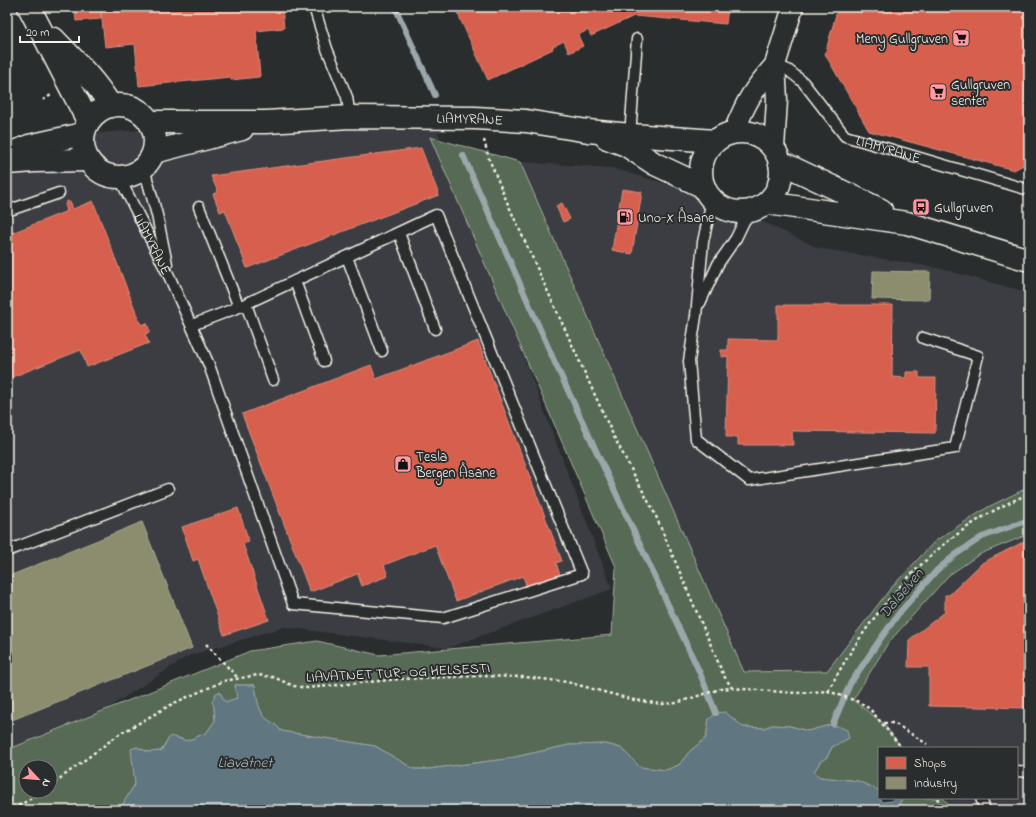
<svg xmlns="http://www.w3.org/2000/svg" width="1036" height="817" viewBox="0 0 1036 817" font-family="'Indie Flower',sans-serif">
	<rect width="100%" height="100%" fill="#2a2d2e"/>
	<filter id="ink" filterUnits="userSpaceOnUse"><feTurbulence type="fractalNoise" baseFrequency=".025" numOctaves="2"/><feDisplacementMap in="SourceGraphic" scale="8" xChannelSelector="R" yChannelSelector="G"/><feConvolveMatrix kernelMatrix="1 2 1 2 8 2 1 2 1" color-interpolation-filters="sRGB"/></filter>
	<g filter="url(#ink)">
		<g fill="#3a3e43">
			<polygon points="434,122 612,589 447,648 284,627 188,656 82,725 7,762 7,158 73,135 206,125"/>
			<polygon points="520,162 612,168 711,197 818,248 938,268 1029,293 1029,487 988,507 890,589 827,671 744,672"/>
			<polygon points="1029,534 1029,810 954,810 943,798 1017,798 1017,748 894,748 853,700 888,643 949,575 980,554"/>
		</g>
		<g fill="#576a55" stroke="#a6ae9e" fill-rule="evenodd">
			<path d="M430,137L520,162L744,672L827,671L890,589L935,541L988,507L1029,487V534L980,554L949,575L888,643L853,700L883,723L902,748H879V793L878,790L858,781L820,777L814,772L820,762L827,757L832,747L849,738L833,724L808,731L790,726L772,725L764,728L743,727L725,712L709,719L706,738L689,752L679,765L666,770L640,767L621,748L606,744L569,745L506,759L428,769H414L375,746L281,731C276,723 270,723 264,716C258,709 256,694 255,685H235L237,698L225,702L220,693L214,706L215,721L206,733L187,741L179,738L167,740L161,751L148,752L137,747L132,749L135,784L119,810H7V750L250,651L317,641L379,655L612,635L616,567ZM26,767H50V791H26Z"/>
			<polygon points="902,798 943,798 953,810 897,810"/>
		</g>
		<path fill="#607680" stroke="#9ba7aa" d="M235,685H255C256,694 258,709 264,716C270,723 275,722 281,731L375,746L414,769H428L506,759L569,745L606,744L621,748L640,767L666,770L679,765L689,752L706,738L709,719L716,713L725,712L743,727L764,728L772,725L790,726L808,731L833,724L847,730L849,738L832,747L827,757L820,762L814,772L820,777L858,781L878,790L879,798L883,802L892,801L894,798H902L897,810H119L135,784L131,749L137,747L148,752L161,751L170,736L187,741L206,733L215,721L214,706L212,702L216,693L220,692L225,702L237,698Z"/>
		<g fill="#d6604d" stroke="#df8c7c">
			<polygon points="91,7 282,7 284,28 256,31 260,76 259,77 231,80 231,77 139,86 135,44 105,47 101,11 101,19 76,21 75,13 92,12"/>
			<polygon points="467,7 728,7 726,24 634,16 591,36 588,30 578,35 583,46 569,53 564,41 552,47 553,49 488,80 457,12"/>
			<polygon points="838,7 1029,7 1029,162 1014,170 869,131 825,54"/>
			<polygon points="421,148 439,195 247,268 225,210 220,212 213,194 218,192 211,176"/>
			<polygon points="622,189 642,192 632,254 612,250"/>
			<polygon points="67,201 71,203 73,209 93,201 141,325 147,323 150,332 145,334 149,343 87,367 81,350 7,379 7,235 67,211 65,204"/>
			<polygon points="562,203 570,219 563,222 556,206"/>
			<polygon points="778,305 893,305 892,377 906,378 906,372 919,372 919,378 936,378 935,433 792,431 793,445 738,445 738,437 726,437 728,356 721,357 721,350 728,350 728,339 778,340"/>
			<polygon points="478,341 562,561 556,563 560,575 527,588 523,576 456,601 435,545 384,565 388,576 362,586 358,575 360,573 310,592 242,414 371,365 376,379"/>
			<polygon points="238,508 249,542 243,544 269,620 224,635 198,559 193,561 182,527"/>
			<polygon points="1029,539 1029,708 929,706 929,667 908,667 909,640 945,612 945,595 949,595 982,563"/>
		</g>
		<g fill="#8c8c6e" stroke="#abaa93">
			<polygon points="873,271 930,272 929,300 872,299"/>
			<polygon points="142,522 192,648 7,722 7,577"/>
		</g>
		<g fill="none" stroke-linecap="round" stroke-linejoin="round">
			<g stroke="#9ba7aa" stroke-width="6">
				<polyline points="395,7 435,95"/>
				<polyline points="463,155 556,365 699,671 716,713"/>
				<polyline points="833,724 850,684 879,641 899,613 937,570 955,555 982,537 1029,520"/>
			</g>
			<defs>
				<g id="lane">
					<polyline points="314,7 327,49 347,97 350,117"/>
					<path id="s1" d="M775,65L788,70L803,82L845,136L1029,190"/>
					<polyline points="630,136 637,39"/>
					<polyline points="144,168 157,215 167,264"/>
					<path id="s2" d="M119,177L169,276L209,365L293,604L443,618L582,574L436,215L239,307L192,325"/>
					<polyline points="712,200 703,242 696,316 689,361 696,439 749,480 955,448 978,356 923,338"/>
					<polyline points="199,207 239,307"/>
					<polyline points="7,211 59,193"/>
					<polyline points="399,233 435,329"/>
					<polyline points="347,257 382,351"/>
					<polyline points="295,281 324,361"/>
					<polyline points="700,303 718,264 736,238 749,211"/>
					<polyline points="246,304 273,380"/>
					<polyline points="7,551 168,489"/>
					<polyline points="1017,771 1029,772"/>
					<polyline points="981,798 985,810"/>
				</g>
				<g id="street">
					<path d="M734,132C746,101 753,90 775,65"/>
					<polyline points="774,148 777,100 775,65 793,7"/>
				</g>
				<g id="secondary">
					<polyline points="29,7 88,121"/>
					<path d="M54,39C74,60 95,80 110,105"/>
					<circle cx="119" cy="141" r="36"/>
					<path id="s3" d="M150,122H266L350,117L475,118L526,121L588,131L631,135L715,141"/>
					<circle cx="741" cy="172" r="40"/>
					<polyline points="607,138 626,145 655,164 704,187"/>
					<polyline points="154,152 242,129"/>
					<polyline points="7,155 29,146 83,134"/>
					<polyline points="780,162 881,210"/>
					<polyline points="7,163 34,161 88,160"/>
					<polyline points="767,203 907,223 1029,260"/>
				</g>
			</defs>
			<use href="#lane" stroke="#f4f1e8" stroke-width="13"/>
			<use href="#street" stroke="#f4f1e8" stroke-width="23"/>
			<use href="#secondary" stroke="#f4f1e8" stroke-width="25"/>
			<g stroke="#f4f1e8" stroke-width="2.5" stroke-dasharray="3 3" stroke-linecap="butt">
				<polyline points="43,100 51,95"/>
				<polyline points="484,140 489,159 507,202 614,437 655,514 724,676 732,688"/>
				<polyline points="206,644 238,678"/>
				<path d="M828,691C874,606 937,531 1029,494"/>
				<polyline points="884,723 894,723 927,744"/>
				<polyline points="50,786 118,735 174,703 224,681 258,675 273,677 294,686 307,688 400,679 479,676 525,677 567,682 634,700 662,704 676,703 720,689 732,688 796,693 828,691 859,702 870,709 902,748"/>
				<polyline points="937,798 944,810"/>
				<polyline points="7,810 22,804 43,791"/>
			</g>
			<use href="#lane" stroke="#2a2d2e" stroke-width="10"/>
			<use href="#street" stroke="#2a2d2e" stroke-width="20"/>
			<use href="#secondary" stroke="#2a2d2e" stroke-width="22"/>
		</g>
	</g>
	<defs>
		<symbol id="supermarket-square" viewBox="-11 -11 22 22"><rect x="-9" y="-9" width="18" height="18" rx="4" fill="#ff9aa2" stroke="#2a2d2e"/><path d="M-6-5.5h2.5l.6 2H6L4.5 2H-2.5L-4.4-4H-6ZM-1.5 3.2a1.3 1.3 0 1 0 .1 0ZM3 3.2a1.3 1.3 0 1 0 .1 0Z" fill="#111"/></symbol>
		<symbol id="bus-square" viewBox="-11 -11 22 22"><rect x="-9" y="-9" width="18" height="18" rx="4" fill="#ff9aa2" stroke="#2a2d2e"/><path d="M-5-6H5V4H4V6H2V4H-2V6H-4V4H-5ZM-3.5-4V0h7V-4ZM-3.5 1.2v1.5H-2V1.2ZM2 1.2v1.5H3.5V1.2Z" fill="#111"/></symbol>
		<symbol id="fuel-square" viewBox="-11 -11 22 22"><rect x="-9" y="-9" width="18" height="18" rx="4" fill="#ff9aa2" stroke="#2a2d2e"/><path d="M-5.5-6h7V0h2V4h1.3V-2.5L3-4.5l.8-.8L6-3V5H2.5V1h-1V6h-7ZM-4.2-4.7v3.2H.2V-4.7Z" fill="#111"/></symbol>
		<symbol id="shop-square" viewBox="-11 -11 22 22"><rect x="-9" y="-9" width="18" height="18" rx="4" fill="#ff9aa2" stroke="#2a2d2e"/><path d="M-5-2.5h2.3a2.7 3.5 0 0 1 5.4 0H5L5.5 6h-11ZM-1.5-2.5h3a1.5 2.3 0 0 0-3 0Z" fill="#111"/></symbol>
	</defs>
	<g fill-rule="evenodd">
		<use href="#supermarket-square" x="951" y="28" width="20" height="20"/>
		<use href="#supermarket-square" x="928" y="82" width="20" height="20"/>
		<use href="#bus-square" x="911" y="197" width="20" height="20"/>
		<use href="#fuel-square" x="615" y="207" width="20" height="20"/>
		<use href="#shop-square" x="393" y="454" width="20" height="20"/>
	</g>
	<g text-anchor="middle" stroke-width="4" stroke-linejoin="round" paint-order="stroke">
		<g font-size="14" fill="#f4f1e8" stroke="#2a2d2e" text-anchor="start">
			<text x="948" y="43" text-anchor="end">Meny Gullgruven</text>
			<text x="951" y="89">Gullgruven<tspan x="951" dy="16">senter</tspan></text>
			<text x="934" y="212">Gullgruven</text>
			<text x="638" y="222">Uno-X Åsane</text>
			<text x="416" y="461">Tesla<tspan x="416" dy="16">Bergen Åsane</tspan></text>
		</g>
		<g font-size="14" fill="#f4f1e8" stroke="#2a2d2e">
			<text dy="5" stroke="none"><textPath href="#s3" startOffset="320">LIAMYRANE</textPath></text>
			<text dy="5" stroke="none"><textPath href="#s1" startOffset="147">LIAMYRANE</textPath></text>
			<text dy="5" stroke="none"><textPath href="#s2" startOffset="75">LIAMYRANE</textPath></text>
			<text transform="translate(398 672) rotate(-3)" y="5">LIAVATNET TUR- OG HELSESTI</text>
		</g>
		<g font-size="15" font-style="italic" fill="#aab4b4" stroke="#2a2d2e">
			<text transform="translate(901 593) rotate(-50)" y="5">Dalaelven</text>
			<text x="245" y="767">Liavatnet</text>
		</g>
	</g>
	<rect width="1036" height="817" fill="none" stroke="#2a2d2e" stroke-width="24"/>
	<rect x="12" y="12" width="1012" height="793" fill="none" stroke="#f4f1e8" stroke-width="1.5" filter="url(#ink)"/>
	<rect x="878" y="747" width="140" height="52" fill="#2a2d2e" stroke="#7b7b78"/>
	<rect x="886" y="757" width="20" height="12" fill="#d6604d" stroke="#7b7b78"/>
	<text x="914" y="767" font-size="12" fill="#f4f1e8">Shops</text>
	<rect x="886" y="777" width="20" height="12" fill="#8c8c6e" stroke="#7b7b78"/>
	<text x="914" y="787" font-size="12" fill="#f4f1e8">Industry</text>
	<g transform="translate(38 779) rotate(116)"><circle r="19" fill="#2a2d2e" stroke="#7b7b78"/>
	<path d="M0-3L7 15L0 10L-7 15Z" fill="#ff9aa2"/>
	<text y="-6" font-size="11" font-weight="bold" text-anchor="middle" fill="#f4f1e8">N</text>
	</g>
	<path d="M20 36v6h59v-6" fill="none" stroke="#f4f1e8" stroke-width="2"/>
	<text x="26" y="36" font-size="12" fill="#f4f1e8" stroke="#2a2d2e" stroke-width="3" paint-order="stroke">20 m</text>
</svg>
